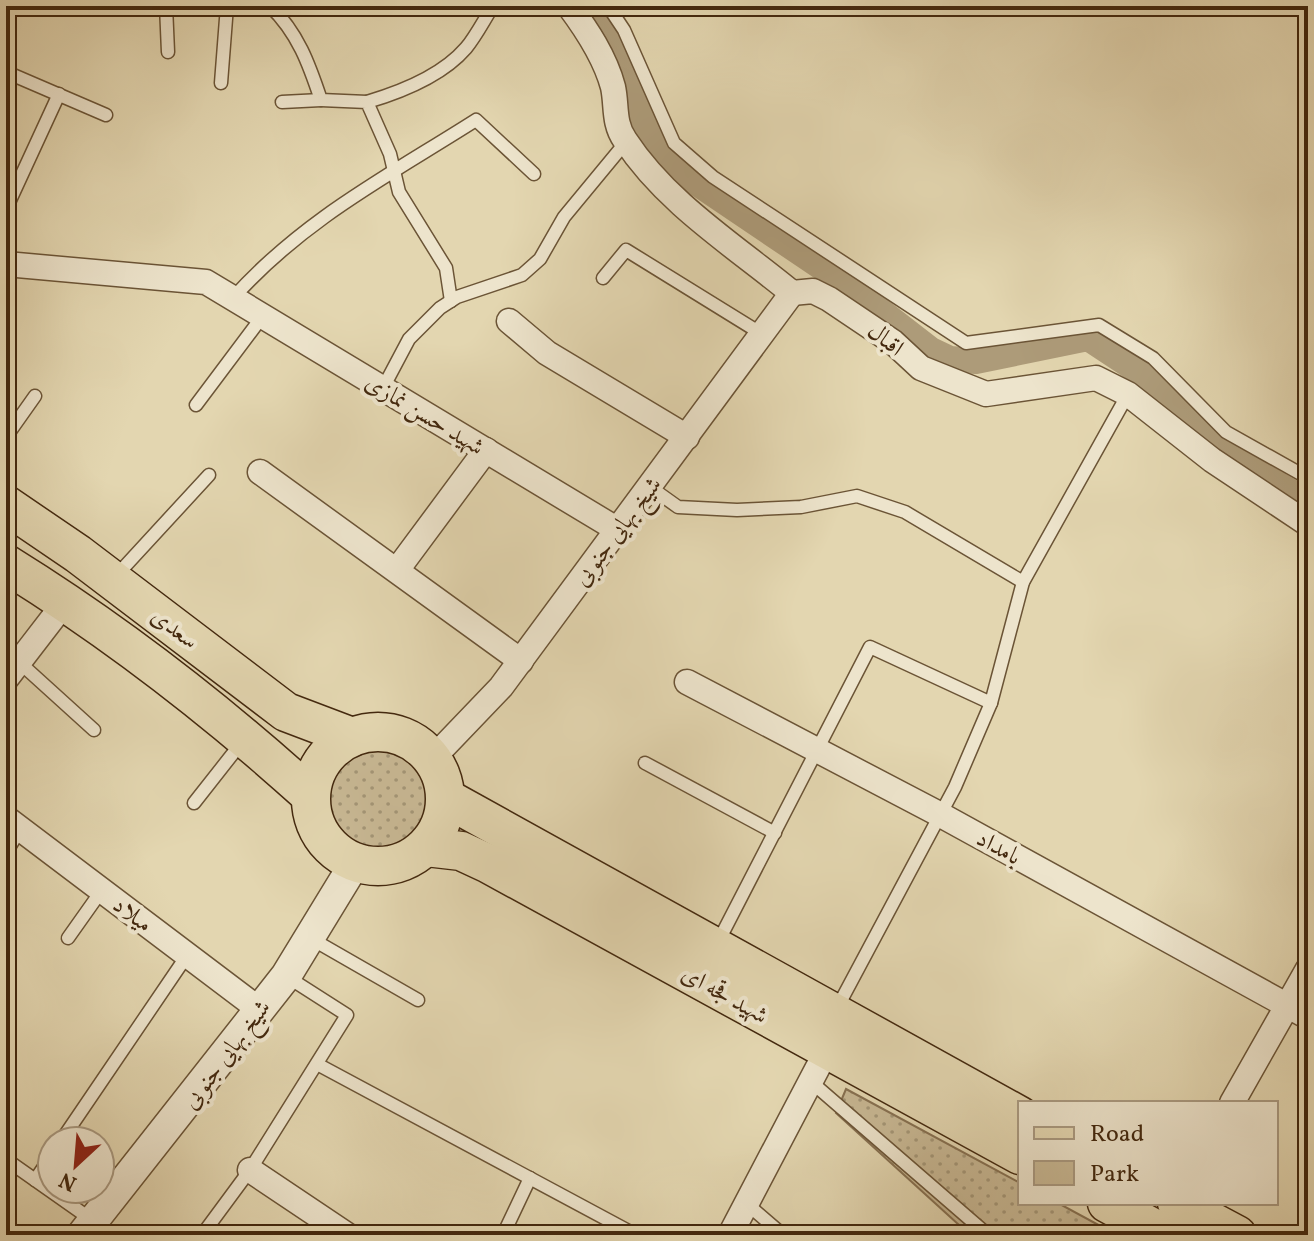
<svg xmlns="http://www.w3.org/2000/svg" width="1314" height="1241" viewBox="0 0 1314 1241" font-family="Vollkorn,Amiri,serif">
	<defs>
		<pattern id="green-dots" width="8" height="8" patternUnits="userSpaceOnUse" patternTransform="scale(2)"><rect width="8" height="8" fill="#c8b894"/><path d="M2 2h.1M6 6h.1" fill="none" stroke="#a49677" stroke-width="1.8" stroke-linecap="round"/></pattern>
	</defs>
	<rect width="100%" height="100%" fill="#e3d6b0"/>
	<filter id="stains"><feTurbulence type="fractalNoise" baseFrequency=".0025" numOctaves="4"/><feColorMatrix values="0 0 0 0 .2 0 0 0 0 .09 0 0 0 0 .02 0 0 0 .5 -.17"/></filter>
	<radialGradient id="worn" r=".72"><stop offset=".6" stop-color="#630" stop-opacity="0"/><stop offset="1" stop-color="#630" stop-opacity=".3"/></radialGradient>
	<g fill="url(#green-dots)" stroke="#867051" stroke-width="2">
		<circle cx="378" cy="798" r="50"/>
		<polygon points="846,1089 1020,1183 1020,1203 1058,1203 1117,1235 970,1235 836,1113"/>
	</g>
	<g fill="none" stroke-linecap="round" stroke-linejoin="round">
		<polyline stroke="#ad9b79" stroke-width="26" points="588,6 621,54 632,97 658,147 685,175 842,281 931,350 950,359 976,361 1088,338 1147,377 1255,471 1308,502"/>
		<defs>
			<g id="service">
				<polyline points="166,6 168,52"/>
				<path d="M270,6C298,33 309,64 321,100L367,102L390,154L399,192L446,268L451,301"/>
				<polyline points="608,6 624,30 674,143 713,177 966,343 1099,325 1153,358 1226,432 1308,478"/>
				<polyline points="6,72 106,115"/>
				<polyline points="221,83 227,6"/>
				<polyline points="282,102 321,100"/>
				<path d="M367,102C401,92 442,76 466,48C476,36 484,20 493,6"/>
				<polyline points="6,209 59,94"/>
				<polyline points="603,278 626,250 762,334"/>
				<path d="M233,298C304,219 388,176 476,120L534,174"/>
				<polyline points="383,388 409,339 440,308 457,297 522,275 540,259 564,217 626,142"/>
				<polyline points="196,405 262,317"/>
				<polyline points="6,437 35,396"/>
				<polyline points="650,487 678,507 737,510 801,507 857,496 905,512 1023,582"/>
				<polyline points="116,576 209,475"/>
				<polyline points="19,662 94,730"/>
				<polyline points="645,763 775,833"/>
				<polyline points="194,803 242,742"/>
				<polyline points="6,853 20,829"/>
				<polyline points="68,938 102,890"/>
				<polyline points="310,938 418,1000"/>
				<polyline points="717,944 870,647 991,703"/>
				<polyline points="836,1010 955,787 991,703 1023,582 1128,394"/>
				<polyline points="317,1064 636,1235"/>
				<polyline points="809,1080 988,1235"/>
				<polyline points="61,1141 188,954"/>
				<polyline points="11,1163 92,1220"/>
				<polyline points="35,1180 52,1155"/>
				<polyline points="747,1204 783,1235"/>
				<polyline points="202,1235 250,1170 347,1015 286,976"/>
				<polyline points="503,1235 530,1178"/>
			</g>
			<g id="minor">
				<path d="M569,6C587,30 605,57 613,87C617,105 613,123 625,140C666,203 735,246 792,293L813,291L829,299L893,342L921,368L986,394L1096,378L1128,394L1212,460L1308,524"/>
				<polyline points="6,264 206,282 618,530"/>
				<polyline points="509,321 547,353 687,437"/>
				<polyline points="260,472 521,661"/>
				<polyline points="397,570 486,450"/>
				<polyline points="6,679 66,601"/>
				<polyline points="687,682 939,814 1308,1017"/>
				<polyline points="432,759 501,687 792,293"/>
				<polyline points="6,818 260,1010"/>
				<polyline points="1232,1103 1308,969"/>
				<polyline points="250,1170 347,1235"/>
				<polyline points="730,1235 827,1050"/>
			</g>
			<polyline id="tertiary" points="82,1235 286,976 355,863"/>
			<g id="primary">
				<polyline points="6,505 78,554 286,712 352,737"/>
				<path d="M6,564C114,631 216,710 310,795"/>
				<circle cx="378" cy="799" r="67"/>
				<polyline points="446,798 1020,1116"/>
				<polyline points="426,847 461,851 489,864 1020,1155"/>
				<polyline points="1107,1203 1166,1235"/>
				<polyline points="1177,1203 1237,1235"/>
			</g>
		</defs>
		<use href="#service" stroke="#6b5436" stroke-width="15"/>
		<use href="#minor" stroke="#6b5436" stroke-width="27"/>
		<use href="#tertiary" stroke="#6b5436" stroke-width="33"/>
		<use href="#primary" stroke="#43280e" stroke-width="41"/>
		<use href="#service" stroke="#ede4cc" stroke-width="12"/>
		<use href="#minor" stroke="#ede4cc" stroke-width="24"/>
		<use href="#tertiary" stroke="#ede4cc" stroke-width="30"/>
		<use href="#primary" stroke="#e3d6b0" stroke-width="38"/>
	</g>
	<g text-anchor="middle" stroke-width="8" stroke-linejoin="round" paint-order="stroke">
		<g font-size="24" fill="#43280e" stroke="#ede4cc">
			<text transform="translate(886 339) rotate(38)" y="8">اقبال</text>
			<text transform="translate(425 414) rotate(31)" y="8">شهید حسن نمازی</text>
			<text transform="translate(617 531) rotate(-53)" y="8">شیخ بهایی جنوبی</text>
			<text transform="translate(175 628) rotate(37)" y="8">سعدی</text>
			<text transform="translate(999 847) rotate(29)" y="8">بامداد</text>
			<text transform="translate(133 914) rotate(37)" y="8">میلاد</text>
			<text transform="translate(725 994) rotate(29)" y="8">شهید قجه ای</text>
			<text transform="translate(226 1054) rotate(-53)" y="8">شیخ بهایی جنوبی</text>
		</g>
	</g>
	<rect width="1314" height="1241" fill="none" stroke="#e3d6b0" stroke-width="32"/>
	<rect x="8" y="8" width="1298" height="1225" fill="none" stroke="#43280e" stroke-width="4"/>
	<rect x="16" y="16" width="1282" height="1209" fill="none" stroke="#43280e" stroke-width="2"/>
	<rect x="1018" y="1101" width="260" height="104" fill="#ede4cc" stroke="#a99980" stroke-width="2"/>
	<rect x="1034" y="1127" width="40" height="12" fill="#e3d6b0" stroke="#a99980" stroke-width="2"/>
	<text x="1090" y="1141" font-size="24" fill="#43280e">Road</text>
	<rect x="1034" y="1161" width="40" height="24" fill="#c8b894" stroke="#a99980" stroke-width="2"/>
	<text x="1090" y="1181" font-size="24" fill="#43280e">Park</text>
	<g transform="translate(76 1165) rotate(206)"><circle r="38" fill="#ede4cc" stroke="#a99980" stroke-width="2"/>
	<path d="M0-6L14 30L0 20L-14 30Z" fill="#8f2418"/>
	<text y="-12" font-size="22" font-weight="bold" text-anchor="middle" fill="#43280e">N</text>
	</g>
	<rect width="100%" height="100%" filter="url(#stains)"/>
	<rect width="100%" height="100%" fill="url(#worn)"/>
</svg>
